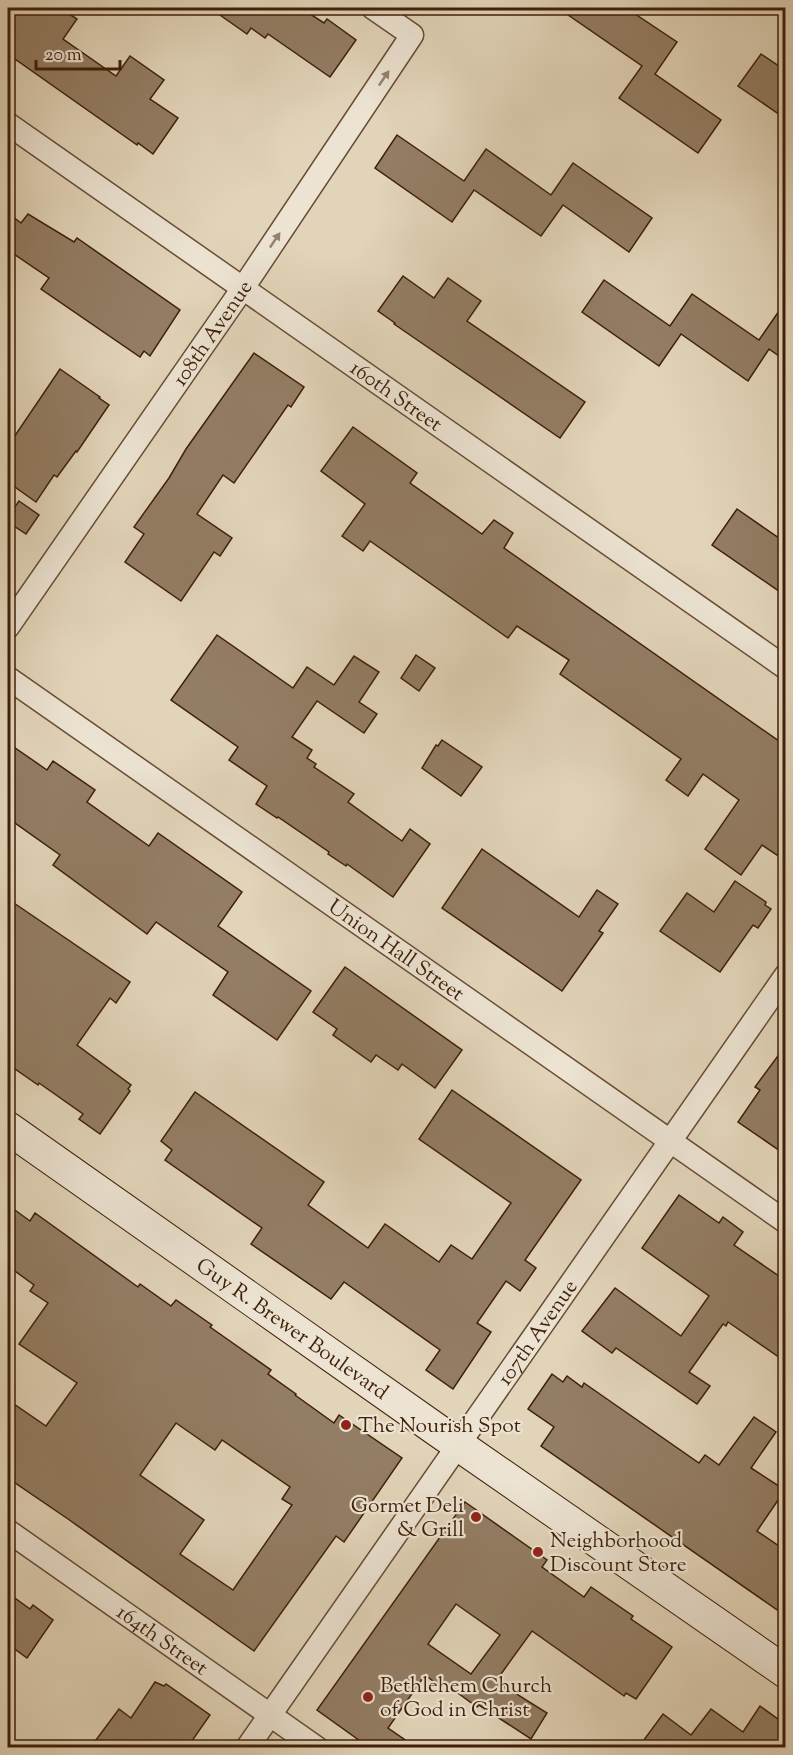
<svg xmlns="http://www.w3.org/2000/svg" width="793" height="1755" viewBox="0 0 793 1755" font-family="'Sorts Mill Goudy',serif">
	<rect width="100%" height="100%" fill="#e2d4b9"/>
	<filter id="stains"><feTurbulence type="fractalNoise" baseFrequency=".00333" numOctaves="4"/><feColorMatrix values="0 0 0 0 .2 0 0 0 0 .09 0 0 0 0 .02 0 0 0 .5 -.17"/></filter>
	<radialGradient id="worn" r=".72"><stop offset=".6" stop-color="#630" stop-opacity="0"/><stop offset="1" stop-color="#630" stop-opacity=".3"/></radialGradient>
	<g fill="#937d64" stroke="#3e1f08" stroke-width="1.5" fill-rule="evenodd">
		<polygon points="8,8 60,8 77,19 63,39 116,76 130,56 164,80 150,99 178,118 153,154 138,143 137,145 8,54"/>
		<polygon points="210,8 301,8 324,23 327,19 356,40 330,77 268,34 265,38 251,28 247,34"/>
		<polygon points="558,8 626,8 677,42 655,74 721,120 698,153 619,98 642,66"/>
		<polygon points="761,54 786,71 786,119 738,86"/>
		<polygon points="397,135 464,181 486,149 551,195 573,163 652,218 629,252 563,205 541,236 474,190 452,222 375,168"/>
		<polygon points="8,213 21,223 28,214 74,242 77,238 180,310 150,356 144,351 140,357 41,289 49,278 8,250"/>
		<polygon points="403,276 434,298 448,278 481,301 467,321 585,402 560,438 394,324 395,323 378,311"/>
		<polygon points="604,280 670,326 692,294 759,340 786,301 786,361 769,349 748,381 681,334 659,366 582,312"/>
		<polygon points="254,353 304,387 291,407 288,405 234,483 223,475 197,514 232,538 220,556 214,552 181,601 125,562 144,534 134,527 169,478 186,449"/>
		<polygon points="60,369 100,397 99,398 109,405 77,452 76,451 57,477 54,475 36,502 8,482 8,446"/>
		<polygon points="353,427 417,473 410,483 482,534 494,520 513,533 504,548 786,746 786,861 762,845 741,875 705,849 739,800 703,774 688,796 666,780 681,759 560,674 569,660 517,626 508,638 370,541 363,551 342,536 365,504 321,471"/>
		<polygon points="19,501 39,515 26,534 8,522 8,517"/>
		<polygon points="737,509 786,543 786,596 712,545"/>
		<polygon points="217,635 293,688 307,667 334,685 354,656 379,672 359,702 377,714 364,733 317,701 292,737 312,750 307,758 316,764 314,767 354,794 348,802 402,841 410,829 430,844 393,897 347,864 346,866 328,854 329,852 278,817 277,818 256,804 267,786 229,760 238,747 171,700"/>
		<polygon points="416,655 435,668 419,691 401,678"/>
		<polygon points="442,740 482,767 461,796 422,768 436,745 438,746"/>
		<polygon points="8,743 47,770 53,761 95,790 87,802 149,846 158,833 242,892 218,926 311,991 277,1040 213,995 228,972 156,922 147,934 53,865 60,855 8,818"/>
		<polygon points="482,849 579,917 597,890 618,904 599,931 603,933 562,991 442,908"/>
		<polygon points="735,881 766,902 765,905 771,909 758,928 753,925 720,972 660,931 687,893 714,912"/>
		<polygon points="8,899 130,982 116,1003 110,998 77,1045 131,1085 128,1089 130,1091 100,1134 79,1119 83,1114 39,1083 38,1085 8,1064"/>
		<polygon points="345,967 462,1050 435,1088 402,1064 398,1070 376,1055 371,1062 333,1035 337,1029 313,1012"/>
		<polygon points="786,1045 786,1155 738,1122 760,1090 755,1087"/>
		<polygon points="452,1090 581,1180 525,1260 536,1268 520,1291 506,1281 477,1323 491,1332 453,1389 426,1370 440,1350 344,1282 331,1299 251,1244 262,1228 165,1160 172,1150 161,1141 195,1092 324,1182 308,1205 368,1248 385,1224 439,1262 451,1245 472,1259 511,1203 419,1139"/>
		<polygon points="679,1195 719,1223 723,1217 743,1232 734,1245 786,1281 786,1362 728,1322 726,1326 723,1324 689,1372 710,1386 697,1404 616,1348 612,1353 582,1331 615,1288 681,1336 709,1296 642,1248"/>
		<path d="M8,1205L30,1221L35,1213L138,1287L140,1284L171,1306L176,1300L212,1325L210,1327L271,1370L268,1374L296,1394L295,1395L334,1423L339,1415L402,1458L344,1542L336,1536L254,1651L68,1519L8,1478V1400L46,1426L77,1383L19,1344L48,1303L30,1291L34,1285L8,1266ZM176,1423L215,1450L222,1440L290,1487L282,1499L292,1505L233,1590L180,1554L204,1520L140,1475Z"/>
		<polygon points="552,1374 563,1382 567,1376 582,1387 584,1383 699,1463 705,1455 719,1465 754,1417 776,1432 751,1468 785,1490 757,1531 786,1551 786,1616 541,1446 554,1427 528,1409"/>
		<path d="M465,1502L547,1560L542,1567L584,1597L591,1587L633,1616L631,1619L672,1647L636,1699L626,1693L624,1696L532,1631L496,1681L547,1713L531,1739L479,1705L477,1707L440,1680L437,1684L425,1675L388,1728L417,1748H370L317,1710ZM456,1604L500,1635L471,1674L428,1644Z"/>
		<polygon points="8,1593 30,1609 33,1605 53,1620 27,1658 8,1644"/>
		<polygon points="155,1682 164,1686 166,1684 210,1715 187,1748 90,1748 119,1709 131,1718"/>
		<polygon points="760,1706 786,1725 786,1748 638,1748 663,1714 691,1735 711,1709 743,1732"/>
	</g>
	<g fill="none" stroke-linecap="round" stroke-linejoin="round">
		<defs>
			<g id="street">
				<path id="s1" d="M8,124L786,668"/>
				<path id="s2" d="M8,627L243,288L412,35L373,8"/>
				<path id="s3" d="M8,678L786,1222"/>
				<path id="s4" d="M8,1531L317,1748"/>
				<path id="s5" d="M247,1748L786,975"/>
			</g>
			<g id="secondary">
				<path id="s6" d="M8,1128L437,1430L786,1672"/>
			</g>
		</defs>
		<use href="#street" stroke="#674c34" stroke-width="25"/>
		<use href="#secondary" stroke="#3e1f08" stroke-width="34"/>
		<use href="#street" stroke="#ece3d2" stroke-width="22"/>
		<use href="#secondary" stroke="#ece3d2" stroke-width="32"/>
	</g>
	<defs><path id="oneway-solid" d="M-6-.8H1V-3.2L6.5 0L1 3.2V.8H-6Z" transform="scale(1.5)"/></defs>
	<g fill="#95816d">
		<use href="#oneway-solid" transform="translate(384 78) rotate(-56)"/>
		<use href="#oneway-solid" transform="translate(275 240) rotate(-56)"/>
	</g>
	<g fill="#8f2418" stroke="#ece3d2" stroke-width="2">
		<circle cx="346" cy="1425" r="6"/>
		<circle cx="476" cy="1517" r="6"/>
		<circle cx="538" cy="1552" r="6"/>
		<circle cx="368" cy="1697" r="6"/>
	</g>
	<g text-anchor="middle" stroke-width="4.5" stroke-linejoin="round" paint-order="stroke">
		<g font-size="21" fill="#3e1f08" stroke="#ece3d2">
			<text dy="7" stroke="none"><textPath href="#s2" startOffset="358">108th Avenue</textPath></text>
			<text dy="7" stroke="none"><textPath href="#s1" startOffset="474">160th Street</textPath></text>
			<text dy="7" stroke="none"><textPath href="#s3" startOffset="474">Union Hall Street</textPath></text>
			<text dy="7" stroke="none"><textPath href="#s6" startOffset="348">Guy R. Brewer Boulevard</textPath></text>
			<text dy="7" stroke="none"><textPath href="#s5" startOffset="507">107th Avenue</textPath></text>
			<text dy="7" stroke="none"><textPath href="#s4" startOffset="189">164th Street</textPath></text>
		</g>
		<g font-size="21" fill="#3e1f08" stroke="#ece3d2" text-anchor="start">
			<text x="358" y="1432">The Nourish Spot</text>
			<text x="464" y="1512" text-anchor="end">Gormet Deli<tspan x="464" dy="24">&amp; Grill</tspan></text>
			<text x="550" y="1547">Neighborhood<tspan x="550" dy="24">Discount Store</tspan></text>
			<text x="380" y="1692">Bethlehem Church<tspan x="380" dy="24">of God in Christ</tspan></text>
		</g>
	</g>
	<rect width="793" height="1755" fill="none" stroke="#e2d4b9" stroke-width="30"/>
	<rect x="9" y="9" width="775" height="1737" fill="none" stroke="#3e1f08" stroke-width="3"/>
	<rect x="15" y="15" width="763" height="1725" fill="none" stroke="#3e1f08" stroke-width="1.5"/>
	<path d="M36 60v9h84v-9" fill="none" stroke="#3e1f08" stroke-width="3"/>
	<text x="45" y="60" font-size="18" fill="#3e1f08" stroke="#ece3d2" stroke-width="4.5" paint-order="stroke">20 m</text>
	<rect width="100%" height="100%" filter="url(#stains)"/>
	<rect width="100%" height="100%" fill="url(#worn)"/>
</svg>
